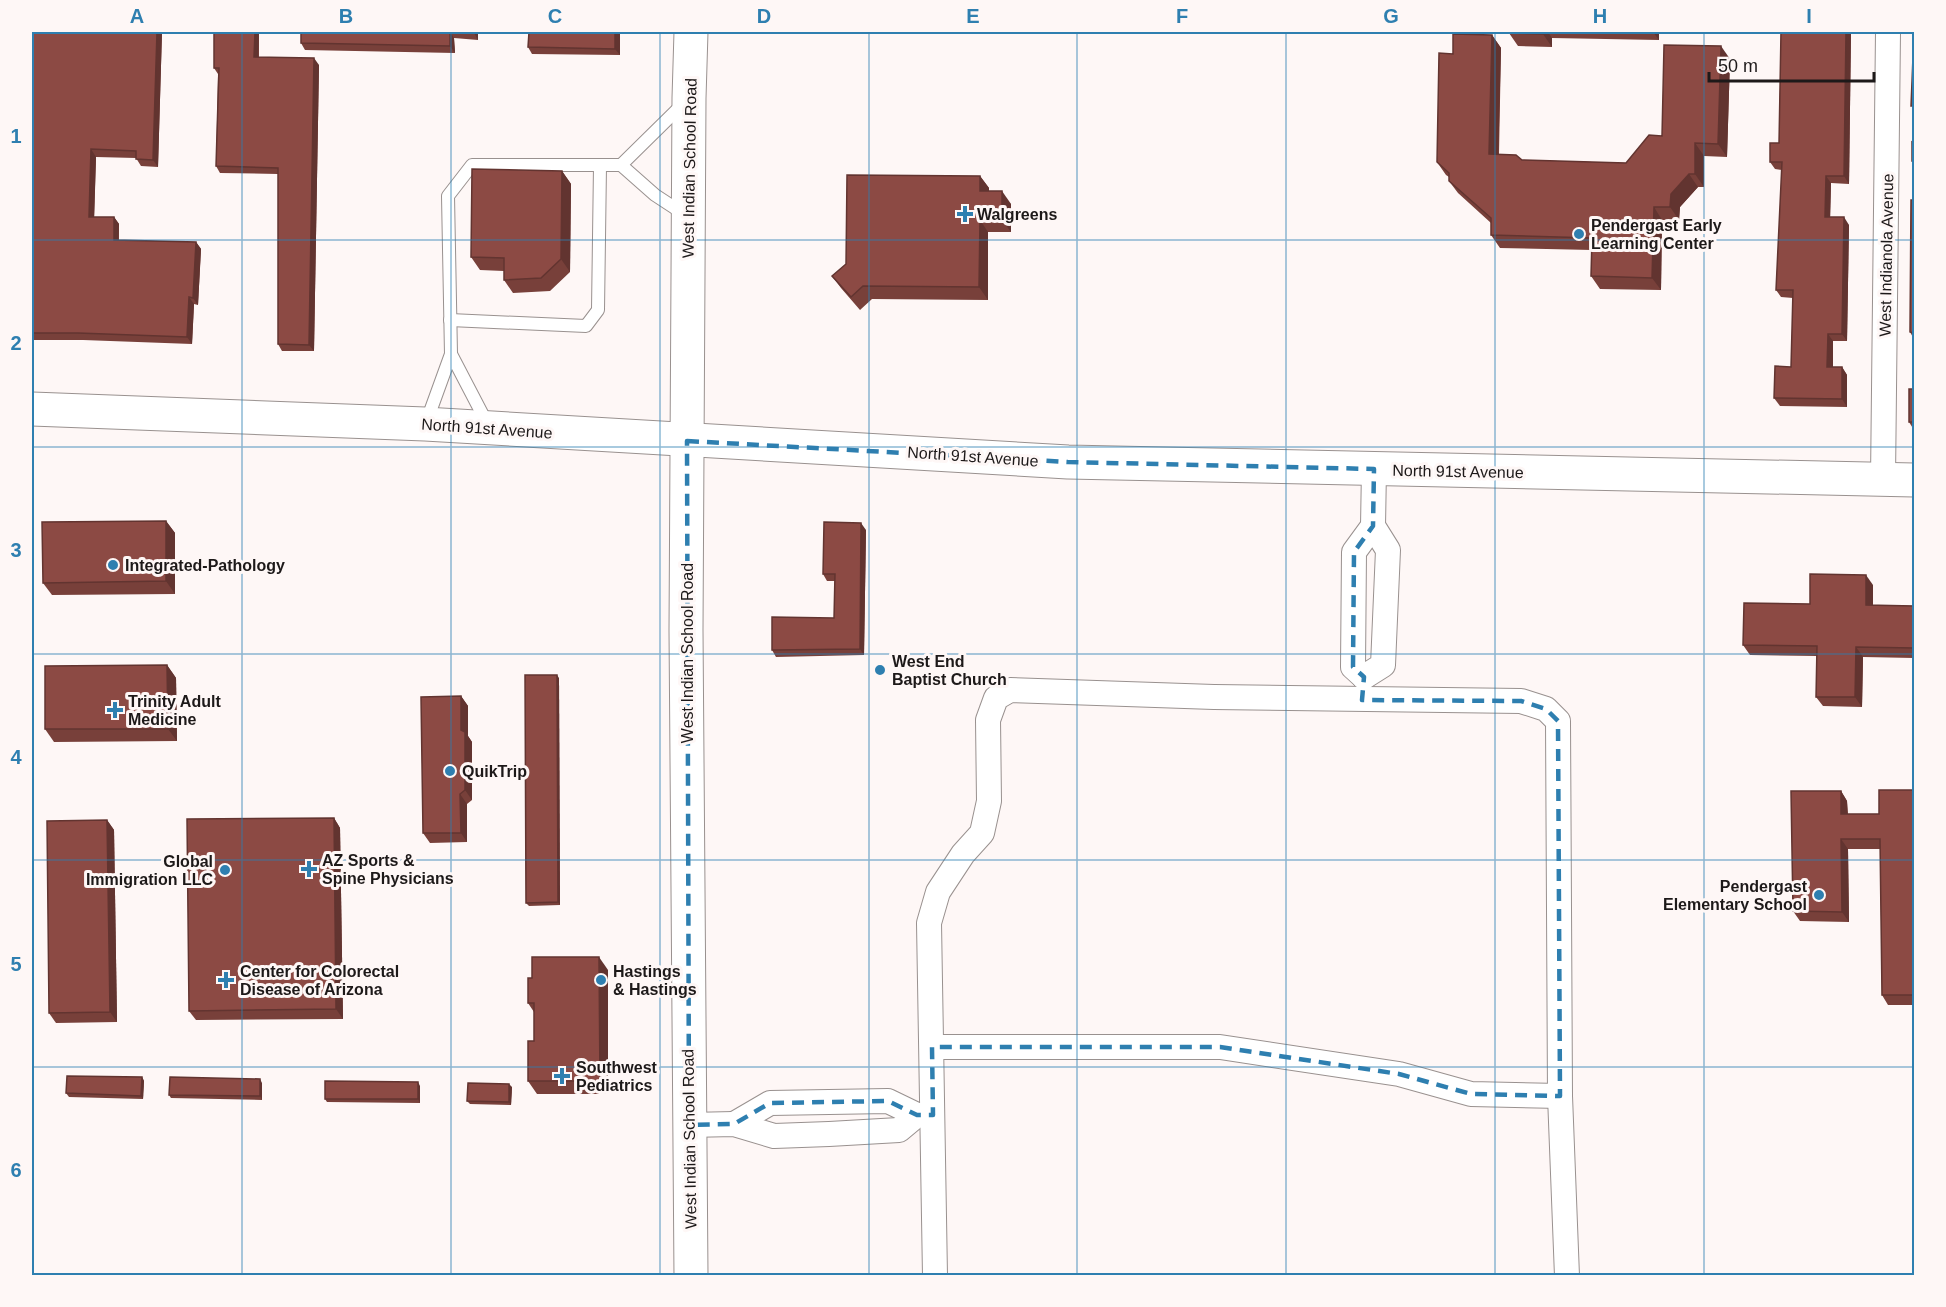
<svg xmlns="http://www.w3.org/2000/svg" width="1946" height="1307" viewBox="0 0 1946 1307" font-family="Helvetica,sans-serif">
	<rect width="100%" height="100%" fill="#fef7f6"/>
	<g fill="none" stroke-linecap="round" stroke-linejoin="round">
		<defs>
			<g id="lane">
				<polyline points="621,165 655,195 684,214"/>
				<polyline points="450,320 586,326 598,310 600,166"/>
				<polyline points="451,354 488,425"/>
				<polyline points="426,423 451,354 448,196 472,165 621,165 684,103"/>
			</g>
			<g id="street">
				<polyline points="1883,479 1888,32"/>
				<polyline points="1364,677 1383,665 1388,550 1373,526 1374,469"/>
				<polyline points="1364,677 1353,667 1354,552 1373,526"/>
				<polyline points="932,1047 1220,1047 1399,1074 1471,1094 1560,1096"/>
				<polyline points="734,1124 770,1103 888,1101 917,1115 930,1115"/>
				<polyline points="689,1125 734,1124 774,1136 829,1134 899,1130 917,1115"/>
				<polyline points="935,1276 929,923 938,892 963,854 982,833 989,801 988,720 996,698 1010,690 1214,697 1521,701 1546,709 1558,721 1560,1096 1567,1276"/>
			</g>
			<g id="secondary">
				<polyline points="32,409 425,424 1068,462 1914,480"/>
				<polyline points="691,1276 686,630 689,98 691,32"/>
			</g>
		</defs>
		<use href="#lane" stroke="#99918f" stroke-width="14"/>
		<use href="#street" stroke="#99918f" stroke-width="26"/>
		<use href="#secondary" stroke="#99918f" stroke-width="35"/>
		<use href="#lane" stroke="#fff" stroke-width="12"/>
		<use href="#street" stroke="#fff" stroke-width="24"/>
		<use href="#secondary" stroke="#fff" stroke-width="33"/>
	</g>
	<g fill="#78403a">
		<polygon points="32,32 162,32 158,167 141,166 136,158 96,157 94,217 114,217 119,224 119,240 196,242 201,249 198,305 194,304 192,344 83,340 32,340"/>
		<polygon points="214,32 259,32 259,57 319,65 314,351 282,351 278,344 278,174 220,173 216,166 218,74 214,68"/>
		<polygon points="301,32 478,32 478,40 454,38 455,53 305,50 301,43"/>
		<polygon points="529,32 620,32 620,55 532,54 528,47"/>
		<polygon points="1509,32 1659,32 1659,40 1552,38 1552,47 1518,46 1509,33"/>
		<polygon points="1781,32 1851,32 1849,184 1831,183 1830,217 1849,225 1847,341 1833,341 1833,367 1842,367 1847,375 1847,407 1780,406 1774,398 1791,367 1793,298 1781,297 1776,290 1782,170 1775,169 1770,162 1779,143"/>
		<polygon points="1492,35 1501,48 1499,154 1522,160 1626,163 1662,136 1730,59 1727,157 1704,156 1704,187 1698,187 1680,207 1679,220 1662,220 1661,290 1600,289 1591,276 1592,250 1500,248 1491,235 1491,223 1458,193 1449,181 1449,177 1446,175 1437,162 1453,54"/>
		<polygon points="562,171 571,184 570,272 550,291 513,293 504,280 504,271 480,270 471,257"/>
		<polygon points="980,176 989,188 989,191 1011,204 1011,232 988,232 988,300 872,299 860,310 841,288 832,276"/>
		<polygon points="1914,200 1914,339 1910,332"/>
		<polygon points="1914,389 1914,430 1909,422"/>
		<polygon points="166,521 175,533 175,594 52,595 43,583"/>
		<polygon points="866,530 864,655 776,657 772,650 834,618 835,581 827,581 823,574"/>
		<polygon points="1873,585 1873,605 1914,606 1914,658 1863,657 1862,707 1823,706 1816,697 1817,656 1750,655 1743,645 1810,604"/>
		<polygon points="167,665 176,678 177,741 54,742 45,729"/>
		<polygon points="559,678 560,905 529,906 526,903"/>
		<polygon points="461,696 468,706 468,736 472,742 472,800 467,804 467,842 430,843 423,833"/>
		<polygon points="1914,790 1914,1005 1888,1005 1882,995 1880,849 1848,849 1849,922 1800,921 1793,911 1841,791 1847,801 1848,814 1879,814"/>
		<polygon points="334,818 340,828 343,1019 196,1020 189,1011"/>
		<polygon points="107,820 114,830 117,1022 56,1023 49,1013"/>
		<polygon points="608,970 608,1094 537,1094 528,1081 534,1041 534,1012 528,1003 532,978"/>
		<polygon points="142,1077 144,1081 143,1099 69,1097 66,1093"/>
		<polygon points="262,1083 262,1100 171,1098 169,1095"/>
		<polygon points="420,1086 420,1103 327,1102 325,1099"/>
		<polygon points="512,1087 511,1105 470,1104 467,1101"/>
	</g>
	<g fill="#623430">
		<polygon points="157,32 162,32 158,167 153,160"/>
		<polygon points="255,32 259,32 258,63 254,57"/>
		<polygon points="450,32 454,38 455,53 450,46"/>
		<polygon points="474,32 478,32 478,40 474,33"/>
		<polygon points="615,32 620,32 620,55 615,49"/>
		<polygon points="1543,32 1548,32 1552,38 1552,47 1543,34"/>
		<polygon points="1653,32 1659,32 1659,40"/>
		<polygon points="1846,32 1851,32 1849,184 1844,176"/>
		<polygon points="1492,35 1501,48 1498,167 1489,154"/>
		<polygon points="1721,46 1730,59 1727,157 1718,144"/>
		<polygon points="314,58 319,65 314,351 309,345"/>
		<polygon points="1695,143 1704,156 1704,187 1695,174"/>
		<polygon points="91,149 96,157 94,224 89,217"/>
		<polygon points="562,171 571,184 570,272 561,259"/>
		<polygon points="1689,174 1698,187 1680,207 1679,220 1670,207 1671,194"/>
		<polygon points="980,176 989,188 989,204 980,191"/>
		<polygon points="1826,176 1831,183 1830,224 1825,217"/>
		<polygon points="1002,191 1011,204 1011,232 1002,220"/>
		<polygon points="1654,207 1662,220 1661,290 1652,278"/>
		<polygon points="114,217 119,224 118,247 114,240"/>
		<polygon points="1844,217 1849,225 1847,341 1842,334"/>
		<polygon points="980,220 988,232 988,300 979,287"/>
		<polygon points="196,242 201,249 198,305 193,298"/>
		<polygon points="189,297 194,304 192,344 187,337"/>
		<polygon points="1828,334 1833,341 1833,374 1827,367"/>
		<polygon points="1842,367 1847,375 1847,407 1842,399"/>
		<polygon points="166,521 175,533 175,594 166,581"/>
		<polygon points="861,523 866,530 864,655 860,649"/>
		<polygon points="1866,575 1873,585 1873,615 1866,605"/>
		<polygon points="1856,647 1863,657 1862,707 1855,697"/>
		<polygon points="167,665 176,678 177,741 168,729"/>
		<polygon points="557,675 559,678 560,905 558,902"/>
		<polygon points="461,696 468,706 468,736 472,742 472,800 465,790 461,730"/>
		<polygon points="1841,791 1847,801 1848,824 1841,814"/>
		<polygon points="460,794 467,804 467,842 461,833"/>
		<polygon points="334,818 340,828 343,1019 336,1009"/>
		<polygon points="107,820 114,830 117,1022 110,1012"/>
		<polygon points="1841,839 1848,849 1849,922 1842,912"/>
		<polygon points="599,957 608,970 608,1094 600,1081"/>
		<polygon points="142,1077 144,1081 143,1099 141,1096"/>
		<polygon points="260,1079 262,1083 262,1100 260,1096"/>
		<polygon points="418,1082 420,1086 420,1103 418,1099"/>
		<polygon points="509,1084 512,1087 511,1105 509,1102"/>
	</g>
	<g fill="#8c4a44" stroke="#623430" stroke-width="1.5">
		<polygon points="32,32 157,32 153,160 136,159 136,151 91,149 89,217 114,217 114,240 196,242 193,298 189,297 187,337 78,333 32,333"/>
		<polygon points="214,32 255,32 254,57 314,58 309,345 278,344 278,168 216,166 219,68 214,68"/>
		<polygon points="301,32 474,32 474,33 450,32 450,46 301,43"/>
		<polygon points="529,32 615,32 615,49 528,47"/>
		<polygon points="1509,32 1543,32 1543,34 1509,33"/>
		<polygon points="1781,32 1846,32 1844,176 1826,176 1825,217 1844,217 1842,334 1828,334 1827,367 1842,367 1842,399 1774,398 1775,366 1791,367 1793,290 1776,290 1782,162 1770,162 1770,143 1779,143"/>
		<polygon points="1914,32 1914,106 1911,106"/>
		<polygon points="1453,34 1492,35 1489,154 1516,155 1522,160 1626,163 1649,135 1662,136 1664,45 1721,46 1718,144 1695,143 1695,174 1689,174 1671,194 1670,207 1654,207 1652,278 1591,276 1592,238 1491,235 1491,218 1449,181 1449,173 1437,162 1439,53 1453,54"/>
		<polygon points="1912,142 1914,143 1914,161 1912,161"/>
		<polygon points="472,169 562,171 561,259 541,278 504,280 504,258 471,257"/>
		<polygon points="847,175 980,176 980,191 1002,191 1002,220 980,220 979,287 863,286 851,297 832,276 846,264"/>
		<polygon points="1911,200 1914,200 1914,333 1910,332"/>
		<rect x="1909" y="389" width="5" height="33"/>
		<polygon points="166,521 166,581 43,583 42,522"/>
		<polygon points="824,522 861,523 860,649 772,650 772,617 834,618 835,574 823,574"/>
		<polygon points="1810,574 1866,575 1866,605 1914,606 1914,648 1856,647 1855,697 1816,697 1817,646 1743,645 1744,603 1810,604"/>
		<polygon points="167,665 168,729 45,729 45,666"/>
		<polygon points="525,675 557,675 558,902 526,903"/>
		<polygon points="461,696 461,730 465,732 465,790 460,794 461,833 423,833 421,697"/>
		<polygon points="1879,790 1914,790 1914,995 1882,995 1880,839 1841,839 1842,912 1793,911 1791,791 1841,791 1841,814 1879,814"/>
		<polygon points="334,818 336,1009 189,1011 187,819"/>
		<polygon points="107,820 110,1012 49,1013 47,821"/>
		<polygon points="532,957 599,957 600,1081 528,1081 528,1041 534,1041 534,1003 528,1003 528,978 532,978"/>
		<polygon points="67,1076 142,1077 141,1096 66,1093"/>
		<polygon points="170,1077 260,1079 260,1096 169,1095"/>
		<polygon points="325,1081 418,1082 418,1099 325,1099"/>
		<polygon points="468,1083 509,1084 509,1102 467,1101"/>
	</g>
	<path fill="none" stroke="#2e7fb0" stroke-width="4.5" stroke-dasharray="12 8" stroke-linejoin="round" d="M687,441L1068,462L1374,469L1373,526L1354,552L1353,667L1364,677L1362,700L1521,701L1546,709L1558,721L1560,1096L1471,1094L1399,1074L1220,1047H932L933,1115H917L888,1101L770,1103L734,1124L689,1125Z"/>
	<path fill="none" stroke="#2e7fb0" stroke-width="1.5" stroke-opacity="0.55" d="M242,32V1276M451,32V1276M660,32V1276M869,32V1276M1077,32V1276M1286,32V1276M1495,32V1276M1704,32V1276M32,240H1914M32,447H1914M32,654H1914M32,860H1914M32,1067H1914"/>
	<g fill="#2e7fb0" stroke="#fef7f6" stroke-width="2">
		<path d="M962 205h6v6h6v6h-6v6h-6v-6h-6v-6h6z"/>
		<circle cx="1579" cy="234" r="6"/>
		<circle cx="113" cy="565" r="6"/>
		<circle cx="880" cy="670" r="6"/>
		<path d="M112 701h6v6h6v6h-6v6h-6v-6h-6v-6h6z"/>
		<circle cx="450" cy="771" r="6"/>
		<path d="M306 860h6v6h6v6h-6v6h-6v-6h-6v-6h6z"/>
		<circle cx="225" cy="870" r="6"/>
		<circle cx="1819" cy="895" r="6"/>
		<path d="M223 971h6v6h6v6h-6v6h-6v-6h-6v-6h6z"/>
		<circle cx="601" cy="980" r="6"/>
		<path d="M559 1067h6v6h6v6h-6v6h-6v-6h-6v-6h6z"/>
	</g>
	<g text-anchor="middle" stroke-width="6" stroke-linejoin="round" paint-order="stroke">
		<g font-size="16" fill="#1d1919" stroke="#fef7f6">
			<text transform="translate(689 168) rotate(-89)" y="6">West Indian School Road</text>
			<text transform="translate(1886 255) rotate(-89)" y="6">West Indianola Avenue</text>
			<text transform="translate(487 428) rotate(4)" y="6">North 91st Avenue</text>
			<text transform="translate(973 456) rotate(4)" y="6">North 91st Avenue</text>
			<text transform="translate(1458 471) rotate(1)" y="6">North 91st Avenue</text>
			<text transform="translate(687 653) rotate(-90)" y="6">West Indian School Road</text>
			<text transform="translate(689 1139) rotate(-91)" y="6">West Indian School Road</text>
		</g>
		<g font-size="16" font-weight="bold" fill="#1d1919" stroke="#fef7f6" text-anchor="start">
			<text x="977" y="220">Walgreens</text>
			<text x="1591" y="231">Pendergast Early<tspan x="1591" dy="18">Learning Center</tspan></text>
			<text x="125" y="571">Integrated-Pathology</text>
			<text x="892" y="667">West End<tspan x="892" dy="18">Baptist Church</tspan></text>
			<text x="128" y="707">Trinity Adult<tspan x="128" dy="18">Medicine</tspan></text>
			<text x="462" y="777">QuikTrip</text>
			<text x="322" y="866">AZ Sports &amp;<tspan x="322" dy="18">Spine Physicians</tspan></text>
			<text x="213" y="867" text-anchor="end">Global<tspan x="213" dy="18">Immigration LLC</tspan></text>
			<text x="1807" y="892" text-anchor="end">Pendergast<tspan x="1807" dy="18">Elementary School</tspan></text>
			<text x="240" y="977">Center for Colorectal<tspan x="240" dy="18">Disease of Arizona</tspan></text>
			<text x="613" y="977">Hastings<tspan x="613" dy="18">&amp; Hastings</tspan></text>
			<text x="576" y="1073">Southwest<tspan x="576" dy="18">Pediatrics</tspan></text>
		</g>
	</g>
	<rect width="1946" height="1307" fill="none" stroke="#fef7f6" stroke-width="66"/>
	<path d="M1709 72v9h165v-9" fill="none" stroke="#1d1919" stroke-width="3"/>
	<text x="1718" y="72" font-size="18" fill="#1d1919" stroke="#fef7f6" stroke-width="4.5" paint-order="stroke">50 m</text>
	<rect x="33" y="33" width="1880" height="1241" fill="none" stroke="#2e7fb0" stroke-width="2"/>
	<g font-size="20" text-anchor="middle" font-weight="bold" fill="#2e7fb0">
		<text x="137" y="23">A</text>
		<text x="346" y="23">B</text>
		<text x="555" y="23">C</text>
		<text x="764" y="23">D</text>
		<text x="973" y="23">E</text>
		<text x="1182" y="23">F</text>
		<text x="1391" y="23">G</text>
		<text x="1600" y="23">H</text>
		<text x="1809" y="23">I</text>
		<text x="16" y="143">1</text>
		<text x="16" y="350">2</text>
		<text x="16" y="557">3</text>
		<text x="16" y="764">4</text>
		<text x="16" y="971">5</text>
		<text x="16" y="1177">6</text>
	</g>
</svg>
